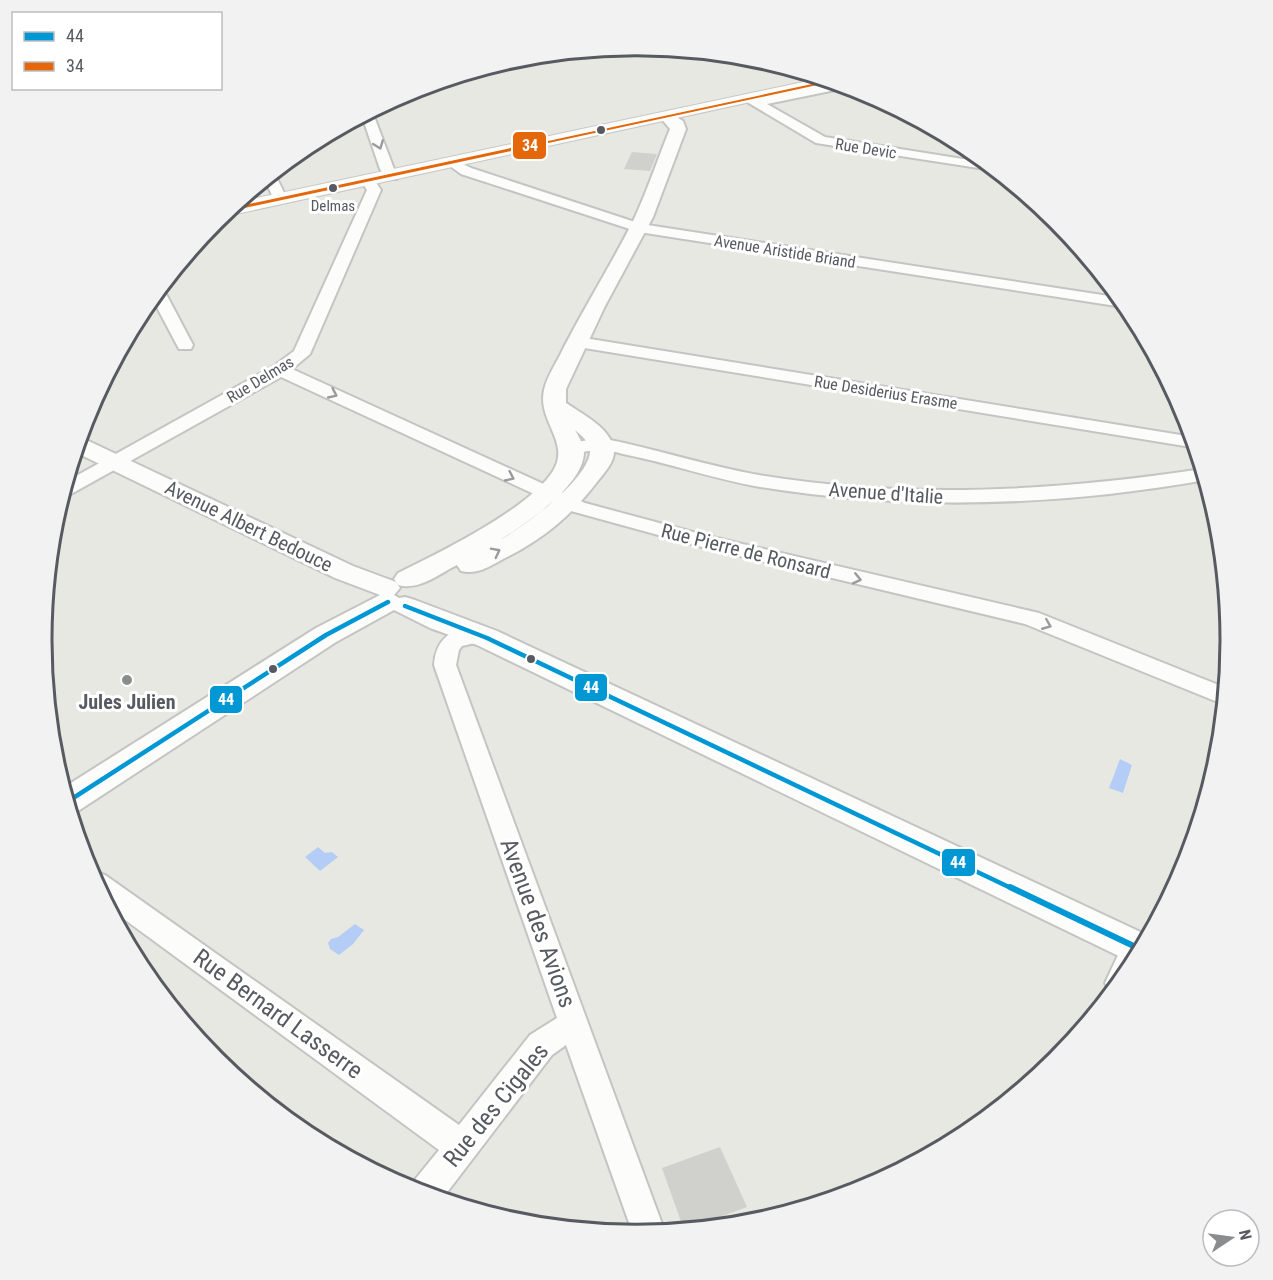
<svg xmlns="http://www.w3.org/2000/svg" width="1273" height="1280" viewBox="0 0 1273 1280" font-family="'Roboto Condensed',sans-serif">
	<rect width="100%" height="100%" fill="#e8e8e2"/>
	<g fill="#b4cdf6">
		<polygon points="1120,759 1132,765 1123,793 1109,788"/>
		<polygon points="318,847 325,853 332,852 338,857 320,871 305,857"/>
		<polygon points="355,924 364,930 353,944 339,955 330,949 328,943 331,939 338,937"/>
	</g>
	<g fill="#d0d0cc">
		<polygon points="632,152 657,154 650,171 624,169"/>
		<polygon points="720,1147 747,1207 684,1230 662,1168"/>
	</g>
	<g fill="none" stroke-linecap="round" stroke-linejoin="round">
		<defs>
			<g id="minor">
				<polygon points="838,83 850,87 767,104 825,137 988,163 998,171 816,143 742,99 748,95 757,99"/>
				<polygon points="372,111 394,169 399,176 397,179 387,179 380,169 362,116"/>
				<polygon points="453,159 471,168 641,224 1122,298 1129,308 639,232 461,174 446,163"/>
				<polygon points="274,172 287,199 285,202 275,202 265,180"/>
				<polygon points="368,177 373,178 381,190 310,354 292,369 585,503 704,535 1039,613 1226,688 1225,705 1025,624 702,547 571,511 281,377 71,494 62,495 67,481 274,366 294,351 367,190 361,181"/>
				<polygon points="160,288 165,292 193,345 191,349 179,349 152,298"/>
				<polygon points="578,337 1193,437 1197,448 572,346 570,342 572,338"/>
				<path d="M600,438C654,448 706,466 759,475C909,500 1054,491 1203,469L1206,480C1059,506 907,511 760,487C714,479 669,463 623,454C616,452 608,450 601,450C589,449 578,455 565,452L563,448L565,444Z"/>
				<path d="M480,627L488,630L491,635L488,640L462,646L459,650L456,665L665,1232L633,1234L566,1045L552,1055L442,1199L410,1190L413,1182L439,1150L109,908L90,873L95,872L105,875L459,1125L530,1035L557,1018L434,665C436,637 453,627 480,627Z"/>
				<polygon points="1136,935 1147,940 1131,971 1112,993 1110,992 1105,983 1126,938"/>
			</g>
			<g id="tertiary">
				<path d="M668,112L683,121L686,129L653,217L605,306L566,389V403C582,414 611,428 614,450C615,462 604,473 597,482C571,516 542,540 503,559C489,567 476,575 461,571L457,565C439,574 419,591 398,585L394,579L398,573C439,553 529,509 553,471C571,442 537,421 544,390C547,376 557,362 563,349C586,304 613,262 635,217C648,189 658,158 670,129L660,117ZM575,430C581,435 590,442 590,452C588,480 523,527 500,540C525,524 585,485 584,451C583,444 579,437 575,430Z"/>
				<polygon points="80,437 353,566 396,582 400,588 394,595 399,598 405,597 415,600 497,631 1149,936 1135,963 1129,961 477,645 430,628 394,610 336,642 78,811 71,813 63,788 316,628 380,595 335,578 75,452"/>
			</g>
			<polygon id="secondary" points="822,78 838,83 227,216 222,215 238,202"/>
		</defs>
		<use href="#minor" stroke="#c4c4c4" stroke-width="4"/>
		<use href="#tertiary" stroke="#c4c4c4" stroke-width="4"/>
		<use href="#secondary" stroke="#c6c7c7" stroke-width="2"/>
		<use href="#minor" fill="#fcfcfb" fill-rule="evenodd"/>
		<use href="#tertiary" fill="#fcfcfb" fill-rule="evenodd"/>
		<use href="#secondary" fill="#fcfcfb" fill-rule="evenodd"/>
		<defs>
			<g id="bus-1-far1">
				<polyline points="405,606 487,638 1013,889"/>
				<polyline points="67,802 326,635 388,602"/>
			</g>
			<polyline id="bus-1" points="1010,887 1142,950"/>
			<polyline id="bus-2-far1" points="511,150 831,81"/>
			<polyline id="bus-2" points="228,210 518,148"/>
		</defs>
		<use href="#bus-1-far1" stroke="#fff" stroke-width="9"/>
		<use href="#bus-1" stroke="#fff" stroke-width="10"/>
		<use href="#bus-2-far1" stroke="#fff" stroke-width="4.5"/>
		<use href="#bus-2" stroke="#fff" stroke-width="6"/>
		<use href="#bus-1-far1" stroke="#0098d4" stroke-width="4.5"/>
		<use href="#bus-1" stroke="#0098d4" stroke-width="6"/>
		<use href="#bus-2-far1" stroke="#e46809" stroke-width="2"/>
		<use href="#bus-2" stroke="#e46809" stroke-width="3"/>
	</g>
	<defs><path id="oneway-chevron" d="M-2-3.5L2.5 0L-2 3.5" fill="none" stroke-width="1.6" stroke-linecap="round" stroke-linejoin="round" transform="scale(1.5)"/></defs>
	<g stroke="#9a9b9f">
		<use href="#oneway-chevron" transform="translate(379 145) rotate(69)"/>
		<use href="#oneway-chevron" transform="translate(333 394) rotate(25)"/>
		<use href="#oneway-chevron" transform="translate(510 477) rotate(25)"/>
		<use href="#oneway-chevron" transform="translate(496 552) rotate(-27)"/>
		<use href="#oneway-chevron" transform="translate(857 579) rotate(13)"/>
		<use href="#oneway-chevron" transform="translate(1047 625) rotate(22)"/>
	</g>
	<g fill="#585a61" stroke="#fff" stroke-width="2">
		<circle cx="601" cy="130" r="5"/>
		<circle cx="333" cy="188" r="5"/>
		<circle cx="531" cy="659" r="5"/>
		<circle cx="273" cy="669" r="5"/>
	</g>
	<circle fill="#8a8c8e" stroke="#fff" stroke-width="2" cx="127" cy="680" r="6"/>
	<g text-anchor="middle" stroke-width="6" stroke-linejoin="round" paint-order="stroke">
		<g font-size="15" fill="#585a61" stroke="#fff">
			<text x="333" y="211">Delmas</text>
		</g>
		<g font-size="16" fill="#585a61" stroke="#fff">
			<text transform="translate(866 148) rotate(9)" y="6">Rue Devic</text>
			<text transform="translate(785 251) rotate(9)" y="6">Avenue Aristide Briand</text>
			<text transform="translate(260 379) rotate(-31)" y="6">Rue Delmas</text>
			<text transform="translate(886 392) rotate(9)" y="6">Rue Desiderius Erasme</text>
		</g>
		<g font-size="20" fill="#585a61" stroke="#fff">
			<text transform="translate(886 493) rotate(4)" y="7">Avenue d'Italie</text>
			<text transform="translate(249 526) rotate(26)" y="7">Avenue Albert Bedouce</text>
			<text transform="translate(746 551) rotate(14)" y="7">Rue Pierre de Ronsard</text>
		</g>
		<g font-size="20" font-weight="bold" fill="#585a61" stroke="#fff">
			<text x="127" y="709">Jules Julien</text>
		</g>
		<g font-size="24" fill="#585a61" stroke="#fff">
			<text transform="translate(538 923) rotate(70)" y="8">Avenue des Avions</text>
			<text transform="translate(278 1014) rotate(36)" y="8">Rue Bernard Lasserre</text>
			<text transform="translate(496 1105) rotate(-51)" y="8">Rue des Cigales</text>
		</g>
	</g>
	<path d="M0 0H1273V1280H0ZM52 640a584 584 0 1 1 1168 0a584 584 0 1 1-1168 0Z" fill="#f2f2f2" fill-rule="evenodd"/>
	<path fill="none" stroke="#585a61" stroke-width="3" d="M52 640a584 584 0 1 1 1168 0a584 584 0 1 1-1168 0Z"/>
	<g stroke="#fff" stroke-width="2">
		<rect x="512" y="131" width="35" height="29" rx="6" fill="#e46809"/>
		<rect x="574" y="673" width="34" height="29" rx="6" fill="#0098d4"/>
		<rect x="209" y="685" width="34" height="29" rx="6" fill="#0098d4"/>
		<rect x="941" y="848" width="35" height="29" rx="6" fill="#0098d4"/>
	</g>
	<g font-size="16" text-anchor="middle" font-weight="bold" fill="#fff">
		<text x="530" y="151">34</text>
		<text x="591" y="693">44</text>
		<text x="226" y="705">44</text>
		<text x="958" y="868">44</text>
	</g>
	<rect x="12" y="12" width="210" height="78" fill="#ffffff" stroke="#bcbdc0" stroke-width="1.5"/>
	<rect x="24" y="32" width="30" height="9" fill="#0098d4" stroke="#bcbdc0" stroke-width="1.5"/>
	<text x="66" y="42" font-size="18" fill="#585a61">44</text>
	<rect x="24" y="62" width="30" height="9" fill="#e46809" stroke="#bcbdc0" stroke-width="1.5"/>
	<text x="66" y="72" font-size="18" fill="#585a61">34</text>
	<g transform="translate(1231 1238) rotate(77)"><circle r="28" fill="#ffffff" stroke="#bcbdc0" stroke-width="1.5"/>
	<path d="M0-4.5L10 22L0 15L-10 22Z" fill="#8a8c8e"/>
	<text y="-9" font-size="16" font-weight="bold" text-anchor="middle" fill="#585a61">N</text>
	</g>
</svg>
